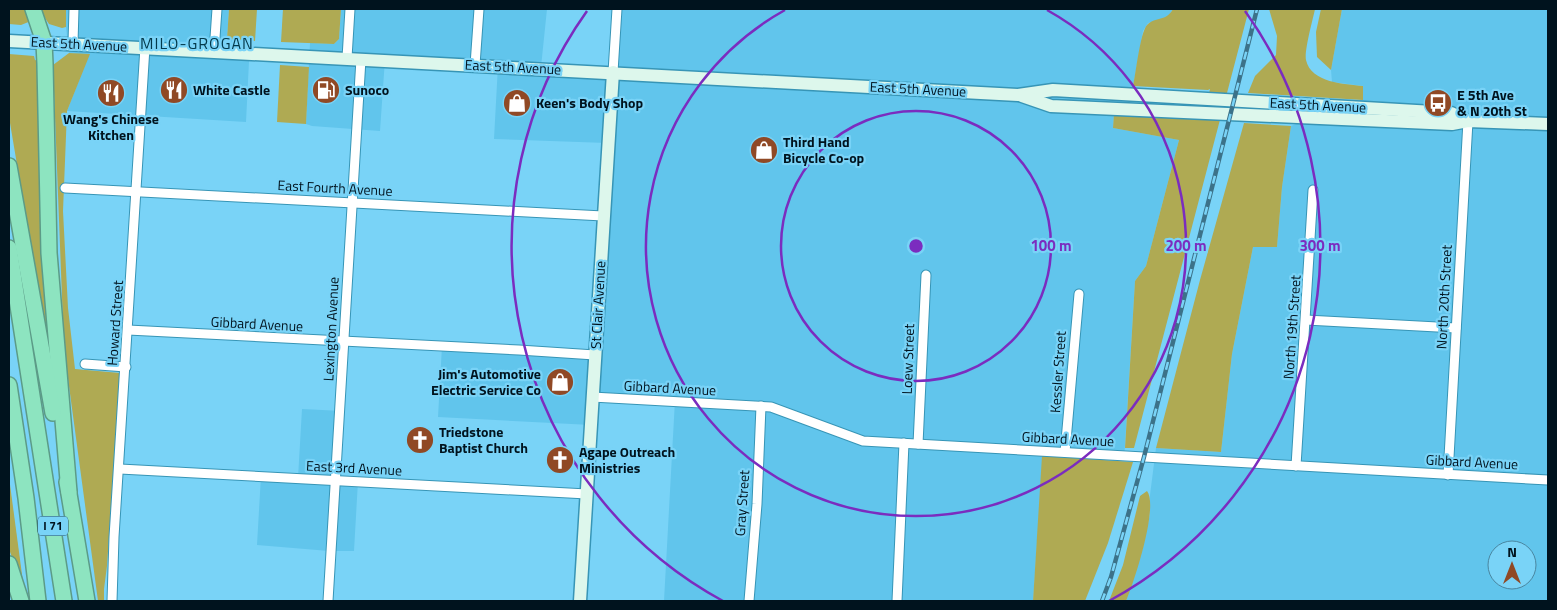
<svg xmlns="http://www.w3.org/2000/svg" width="1557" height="610" viewBox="0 0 1557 610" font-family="'Titillium Web',sans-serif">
	<rect width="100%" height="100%" fill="#79d3f7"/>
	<g fill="#61c5ec" fill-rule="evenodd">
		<polygon points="66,9 229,9 227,39 250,41 246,122 67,111 89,55 69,53 66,27"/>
		<polygon points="341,9 547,9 541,67 610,71 614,9 1173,9 1168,17 1148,23 1143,31 1128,114 1114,114 1113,128 1179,140 1146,266 1135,281 1124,461 1043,457 1033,601 664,601 675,400 593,396 591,425 438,417 442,346 595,356 607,143 494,139 498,65 385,59 380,131 312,126 306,124 310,43 334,44 339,39"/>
		<path d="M1342,9H1548V601H1126L1143,547L1150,514V495L1156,448L1221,452L1232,354L1253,247H1277L1282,187L1291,126L1363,99V86L1332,82L1331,70ZM1497,550H1527V580H1497Z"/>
		<polygon points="302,409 342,411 338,480 358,481 354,551 329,551 257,545 261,476 298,478"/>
	</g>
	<g fill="#afaa53">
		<polygon points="9,9 28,9 31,21 21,25 9,24"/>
		<polygon points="40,9 66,9 66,27 62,28 49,24 45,18 42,18"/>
		<polygon points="229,9 257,9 255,41 227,39"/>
		<polygon points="283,9 341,9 339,39 334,44 281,42"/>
		<path d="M1173,9H1249L1134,448H1125L1135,281L1146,266L1179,140L1113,128L1114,113L1203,120L1210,89L1208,90L1133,86C1136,73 1140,33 1147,25C1156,16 1166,22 1173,9Z"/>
		<path d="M1269,9H1315C1313,19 1304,51 1306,60C1311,83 1345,84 1363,86V100L1248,93L1255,76L1276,55L1277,36Z"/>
		<polygon points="1321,9 1342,9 1331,70 1317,57 1316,32"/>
		<polygon points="69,53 90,54 67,111 63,211 68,308 75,369 120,373 107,566 104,589 104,601 98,601 64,349 53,65"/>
		<polygon points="9,54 34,56 35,60 38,61 41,212 51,367 9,117"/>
		<polygon points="280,65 309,67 306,124 277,122"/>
		<polygon points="1244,123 1291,126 1282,187 1277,247 1253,247 1232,354 1221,452 1156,448 1200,280"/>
		<polygon points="1042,456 1133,462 1108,543 1085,601 1033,601"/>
		<polygon points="9,477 23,582 21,583 9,549"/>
		<path d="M1147,491C1159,506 1134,583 1126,601H1109L1123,565L1140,496Z"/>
	</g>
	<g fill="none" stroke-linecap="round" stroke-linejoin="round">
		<defs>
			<g id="street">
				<polyline points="73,43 74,9"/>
				<polyline points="214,52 217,9"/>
				<polyline points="347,58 350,9"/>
				<polyline points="475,65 479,9"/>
				<polyline points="613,72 617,9"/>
				<polyline points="65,188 603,216"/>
				<polyline points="1306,320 1456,328"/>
				<polyline points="128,330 519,350 595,355"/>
				<polyline points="85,364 126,367"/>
				<polyline points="592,397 771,407 863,441 1548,480"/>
				<polyline points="918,444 926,275"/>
				<polyline points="1065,452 1079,294"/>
				<polyline points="1296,466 1313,190"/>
				<polyline points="120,469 587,494"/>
				<polyline points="1448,475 1468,121"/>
				<polyline points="112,601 114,537 145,47"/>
				<polyline points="328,601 361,59"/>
				<polyline points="749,601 757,504 761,406"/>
				<polyline points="897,601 904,443"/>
			</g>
			<g id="secondary">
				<polyline points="9,41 1018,95 1053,90 1451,113 1468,121"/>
				<polyline points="1022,96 1051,106 1452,124 1468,121 1548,124"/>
				<polyline points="580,601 613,72"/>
			</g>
			<g id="highway">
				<polyline points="33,9 44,42 45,64 49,253 69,492"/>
				<polyline points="9,166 53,413"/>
				<polyline points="9,248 64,601"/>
				<polyline points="9,385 26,498 38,601"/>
				<polyline points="67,482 87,601"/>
				<polyline points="9,564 21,601"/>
			</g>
		</defs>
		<use href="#street" stroke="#3795b6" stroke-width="11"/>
		<use href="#secondary" stroke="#3795b6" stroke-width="15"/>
		<use href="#highway" stroke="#5c9b87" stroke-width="18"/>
		<use href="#street" stroke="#fff" stroke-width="9"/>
		<use href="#secondary" stroke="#ddf7ec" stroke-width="12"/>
		<use href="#highway" stroke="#8de4c0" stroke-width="15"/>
		<defs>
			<polyline id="rail" points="1102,601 1111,577 1144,457 1257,9"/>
		</defs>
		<use href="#rail" stroke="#3c7289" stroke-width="4.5"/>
		<use href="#rail" stroke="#79d3f7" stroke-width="2.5" stroke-dasharray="8" stroke-linecap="butt"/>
	</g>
	<g fill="none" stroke="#7b2cbf" stroke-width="2.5">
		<circle cx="916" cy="246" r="135"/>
		<path d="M1047 10A270 270 0 1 1 785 10"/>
		<path d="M723 601A404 404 0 0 1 587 11M1245 11A404 404 0 0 1 1109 601"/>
	</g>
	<defs>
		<symbol id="restaurant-disc" viewBox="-11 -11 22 22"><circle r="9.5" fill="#904925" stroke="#79d3f7"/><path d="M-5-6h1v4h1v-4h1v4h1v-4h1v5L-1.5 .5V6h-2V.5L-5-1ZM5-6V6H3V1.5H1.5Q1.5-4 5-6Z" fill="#fff"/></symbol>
		<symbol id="fuel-disc" viewBox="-11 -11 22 22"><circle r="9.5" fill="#904925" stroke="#79d3f7"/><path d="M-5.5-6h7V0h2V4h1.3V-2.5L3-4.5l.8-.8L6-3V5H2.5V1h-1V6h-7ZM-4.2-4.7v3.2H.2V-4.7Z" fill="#fff"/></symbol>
		<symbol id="shop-disc" viewBox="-11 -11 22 22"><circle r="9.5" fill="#904925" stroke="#79d3f7"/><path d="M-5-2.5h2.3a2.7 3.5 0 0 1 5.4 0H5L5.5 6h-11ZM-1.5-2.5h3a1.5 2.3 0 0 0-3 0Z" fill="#fff"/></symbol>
		<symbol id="bus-disc" viewBox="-11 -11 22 22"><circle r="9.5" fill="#904925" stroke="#79d3f7"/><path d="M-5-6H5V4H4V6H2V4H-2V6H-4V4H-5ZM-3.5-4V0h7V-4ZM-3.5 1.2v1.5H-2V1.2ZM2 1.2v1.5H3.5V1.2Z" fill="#fff"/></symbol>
		<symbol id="church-disc" viewBox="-11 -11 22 22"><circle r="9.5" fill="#904925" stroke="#79d3f7"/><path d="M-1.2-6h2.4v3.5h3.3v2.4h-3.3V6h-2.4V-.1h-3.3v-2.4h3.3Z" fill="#fff"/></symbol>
	</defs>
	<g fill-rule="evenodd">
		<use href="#restaurant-disc" x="158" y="74" width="32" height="32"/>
		<use href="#fuel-disc" x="310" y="74" width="32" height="32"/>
		<use href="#restaurant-disc" x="95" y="77" width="32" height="32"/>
		<use href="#shop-disc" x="501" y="87" width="32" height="32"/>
		<use href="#bus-disc" x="1422" y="87" width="32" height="32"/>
		<use href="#shop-disc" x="748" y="134" width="32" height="32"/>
		<use href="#shop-disc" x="544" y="366" width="32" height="32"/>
		<use href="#church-disc" x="404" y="424" width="32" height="32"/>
		<use href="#church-disc" x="544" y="444" width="32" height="32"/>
	</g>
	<g text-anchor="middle" stroke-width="4.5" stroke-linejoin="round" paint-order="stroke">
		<rect fill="#79d3f7" stroke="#244d5f" stroke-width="1" x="38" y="516.5" width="30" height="19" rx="4"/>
		<g font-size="12" font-weight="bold" fill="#00131e">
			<text x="53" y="530">I 71</text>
		</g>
		<g font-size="14" fill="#00131e" stroke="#79d3f7">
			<text transform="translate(79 44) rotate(3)" y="5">East 5th Avenue</text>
			<text transform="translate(513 67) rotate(3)" y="5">East 5th Avenue</text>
			<text transform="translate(918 89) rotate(3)" y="5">East 5th Avenue</text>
			<text transform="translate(1318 105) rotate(3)" y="5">East 5th Avenue</text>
			<text transform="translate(335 188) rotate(3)" y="5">East Fourth Avenue</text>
			<text transform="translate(1444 297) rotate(-87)" y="5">North 20th Street</text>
			<text transform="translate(598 305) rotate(-87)" y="5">St Clair Avenue</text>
			<text transform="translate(115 323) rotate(-86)" y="5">Howard Street</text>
			<text transform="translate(257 324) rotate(3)" y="5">Gibbard Avenue</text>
			<text transform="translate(1292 327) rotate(-86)" y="5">North 19th Street</text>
			<text transform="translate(331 329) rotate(-87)" y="5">Lexington Avenue</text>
			<text transform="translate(908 359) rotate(-88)" y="5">Loew Street</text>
			<text transform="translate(1058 372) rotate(-86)" y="5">Kessler Street</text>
			<text transform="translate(670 388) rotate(3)" y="5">Gibbard Avenue</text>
			<text transform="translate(1068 439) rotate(3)" y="5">Gibbard Avenue</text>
			<text transform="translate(1472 462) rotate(3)" y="5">Gibbard Avenue</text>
			<text transform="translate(354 468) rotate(3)" y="5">East 3rd Avenue</text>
			<text transform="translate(742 503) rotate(-86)" y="5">Gray Street</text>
		</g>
		<g font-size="14" font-weight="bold" fill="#00131e" stroke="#79d3f7" text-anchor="start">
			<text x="193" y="95">White Castle</text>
			<text x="345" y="95">Sunoco</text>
			<text x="1457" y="100">E 5th Ave<tspan x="1457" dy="16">&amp; N 20th St</tspan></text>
			<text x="536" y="108">Keen's Body Shop</text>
			<text x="111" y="124" text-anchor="middle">Wang's Chinese<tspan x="111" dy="16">Kitchen</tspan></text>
			<text x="783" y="147">Third Hand<tspan x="783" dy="16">Bicycle Co-op</tspan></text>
			<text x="541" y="379" text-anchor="end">Jim's Automotive<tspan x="541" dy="16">Electric Service Co</tspan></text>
			<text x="439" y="437">Triedstone<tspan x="439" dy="16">Baptist Church</tspan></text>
			<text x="579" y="457">Agape Outreach<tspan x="579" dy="16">Ministries</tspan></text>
		</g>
		<g font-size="16" letter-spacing="1" fill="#03394b" stroke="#79d3f7">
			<text x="197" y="49">MILO-GROGAN</text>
		</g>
	</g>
	<circle cx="916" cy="246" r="8" fill="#7b2cbf" stroke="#79d3f7" stroke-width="2.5"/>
	<g font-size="15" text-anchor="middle" font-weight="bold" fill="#7b2cbf" stroke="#79d3f7" stroke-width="4.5" stroke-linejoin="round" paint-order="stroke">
		<text x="1051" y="251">100 m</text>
		<text x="1186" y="251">200 m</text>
		<text x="1320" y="251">300 m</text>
	</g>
	<rect width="1557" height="610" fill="none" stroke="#00131e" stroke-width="20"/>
	<g transform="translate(1512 565)"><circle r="24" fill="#79d3f7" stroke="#4986a0"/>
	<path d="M0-4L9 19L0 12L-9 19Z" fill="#904925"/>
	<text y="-8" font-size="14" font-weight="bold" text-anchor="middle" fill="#00131e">N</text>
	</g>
</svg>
